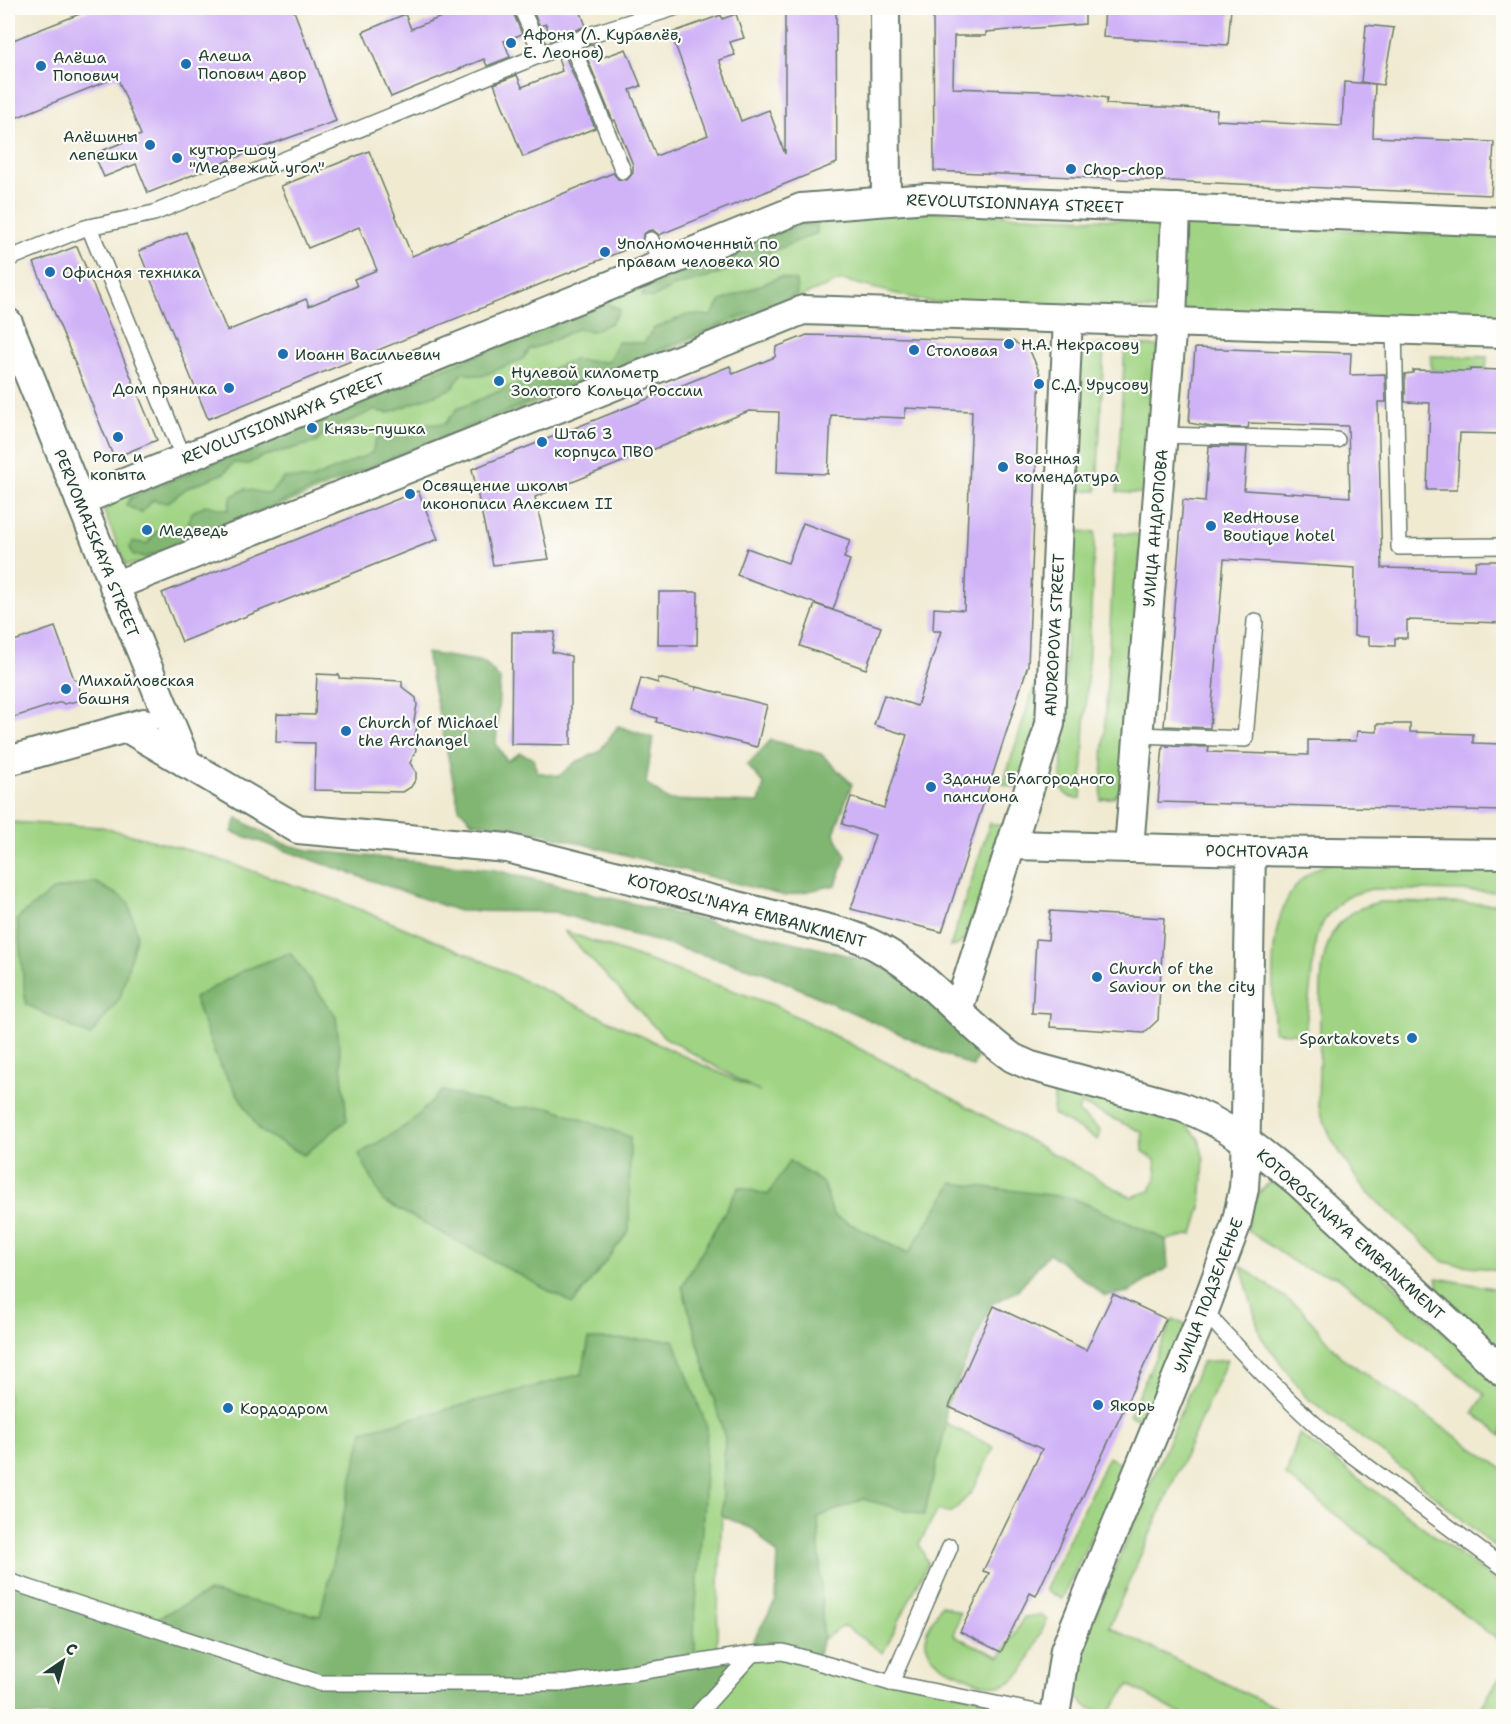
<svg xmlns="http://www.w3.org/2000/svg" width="1511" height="1724" viewBox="0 0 1511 1724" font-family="'Shantell Sans',sans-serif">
	<rect width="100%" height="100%" fill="#fdfcf7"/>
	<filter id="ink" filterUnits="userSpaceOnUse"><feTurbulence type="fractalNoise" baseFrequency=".0167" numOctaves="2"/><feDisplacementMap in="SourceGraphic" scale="12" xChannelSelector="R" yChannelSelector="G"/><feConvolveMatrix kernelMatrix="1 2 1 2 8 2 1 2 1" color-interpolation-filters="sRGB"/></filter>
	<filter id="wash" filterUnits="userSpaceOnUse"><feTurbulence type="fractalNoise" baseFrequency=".008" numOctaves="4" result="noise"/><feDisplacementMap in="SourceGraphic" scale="24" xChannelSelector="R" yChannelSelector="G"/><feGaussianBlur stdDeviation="1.35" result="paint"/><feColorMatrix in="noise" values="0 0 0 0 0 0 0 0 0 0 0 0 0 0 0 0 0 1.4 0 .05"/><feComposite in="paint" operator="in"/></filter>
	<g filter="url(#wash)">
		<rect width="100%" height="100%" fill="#f0ead1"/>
		<g fill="#a0d484" stroke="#60885c" stroke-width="1.5">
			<polygon points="933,212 1503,237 1503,321 929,302 842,280 138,563 126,565 103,509 114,504 113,501 799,216"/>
			<polygon points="1079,344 1104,345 1097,491 1073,490"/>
			<polygon points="1125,345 1158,346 1146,494 1117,492"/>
			<polygon points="1431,356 1487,357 1486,369 1470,369 1470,372 1431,370"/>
			<path d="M1071,531L1095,532L1081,799C1070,799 1063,794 1061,784Z"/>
			<polygon points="1115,533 1142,535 1121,789 1114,797 1101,800"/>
			<polygon points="1040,680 1038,722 1017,788 1003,784 1036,681"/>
			<polygon points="8,822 102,827 203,854 337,900 472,956 760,1092 664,1037 564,931 774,1005 903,1071 1131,1197 1150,1191 1157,1175 1155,1160 1143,1151 1142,1132 1081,1104 1078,1112 1100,1130 1098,1140 1053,1114 1055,1085 1182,1121 1199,1139 1204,1160 1201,1207 1193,1234 1166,1240 1073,1198 908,1254 833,1215 823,1183 768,1195 739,1187 682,1286 725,1438 716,1659 783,1652 1055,1716 8,1716"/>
			<polygon points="990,823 1004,827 966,939 956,946 950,947"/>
			<path d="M1331,862L1503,865V892L1371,889L1345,897L1326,917L1316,937L1305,1034L1274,1032C1274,981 1263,905 1311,872C1317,868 1325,865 1331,862Z"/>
			<path d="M1380,902L1503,904V1271L1444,1262L1368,1193L1358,1181L1332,1140L1321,1115L1318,1102C1319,1074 1320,1047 1320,1019C1322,967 1317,915 1380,902Z"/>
			<polygon points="1268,1183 1286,1184 1503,1388 1503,1436 1473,1413 1485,1395 1337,1276 1303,1268 1247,1230 1253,1201"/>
			<polygon points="1241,1266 1302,1310 1340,1356 1503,1469 1503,1554 1393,1461 1306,1397 1261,1337"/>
			<polygon points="1437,1278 1503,1290 1503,1354 1440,1293"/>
			<polygon points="1173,1319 1186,1325 1143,1421 1129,1415"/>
			<polygon points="1227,1360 1109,1627 1293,1716 1184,1716 1129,1685 1107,1715 1086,1706 1074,1695 1077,1657 1202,1362"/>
			<polygon points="946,1424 994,1447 971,1493 951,1513 938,1510 919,1544 928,1563 883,1653 844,1626 823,1639 818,1517 863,1499 924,1515"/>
			<polygon points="1299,1434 1503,1587 1503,1644 1286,1476"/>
			<polygon points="1108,1457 1125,1465 1062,1599 1045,1590"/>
			<polygon points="941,1605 960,1613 953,1635 1000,1657 1024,1617 1040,1615 1047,1620 1023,1671 1012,1681 1001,1686 983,1684 942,1666 931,1655 926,1644 926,1633"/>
			<polygon points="1503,1672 1503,1716 1476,1716"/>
		</g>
		<g fill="#80b672" stroke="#507a53" stroke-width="1.5">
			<polygon points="799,224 817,225 817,233 707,278 672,287 653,298 642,296 645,287 746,245 760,245 773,235"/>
			<polygon points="780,277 796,281 797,294 146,557 133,555 130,547 132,541 147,544 157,531 187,528 191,513 205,505 228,510 232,496 245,489 269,494 284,478 312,479 372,453 376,439 421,424 445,424 457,409 573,360 608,362 618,342 644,343 654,328 690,314 711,316 721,301"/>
			<path d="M605,302L620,310L611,323L592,331L576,329L546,344L530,349L523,359L482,376L462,373L453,388L388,413L372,410C353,424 330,422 317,442L264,456L248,464L234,463L224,473L187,488L167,503L153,500L141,513L126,505L131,497L511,341L520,342L540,329Z"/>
			<polygon points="426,653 484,662 500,679 496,744 507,761 520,753 533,758 537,772 559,776 576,762 599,752 618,726 653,738 646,783 668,800 759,803 764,784 747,765 771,740 821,754 852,784 834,833 846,856 836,885 785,896 521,828 472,822 459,808"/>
			<polygon points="237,818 281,843 308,850 495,870 846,955 911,977 983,1041 973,1067 763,972 554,912 459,911 232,832"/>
			<polygon points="95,882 128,901 137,934 120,998 90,1036 26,1004 17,919 53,890"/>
			<polygon points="290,953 336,1016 347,1120 304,1155 260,1131 218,1062 194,998 244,970"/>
			<polygon points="442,1091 509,1108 549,1107 630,1137 629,1231 573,1304 383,1201 359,1154 410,1123"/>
			<polygon points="789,1161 823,1183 833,1215 908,1254 953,1183 1073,1198 1166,1240 1168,1267 1129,1292 1105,1296 1049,1253 1016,1292 991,1304 945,1410 946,1424 924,1515 863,1499 818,1517 823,1639 818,1655 749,1648 776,1600 778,1555 753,1529 722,1516 725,1438 682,1286 739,1187 768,1195"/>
			<polygon points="589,1339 674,1340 707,1427 703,1515 694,1629 696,1664 752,1654 696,1716 8,1716 8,1581 144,1625 209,1592 320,1616 363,1431 582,1374"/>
		</g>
		<g id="blocks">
			<g fill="#d0b2f7">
				<polygon points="95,8 293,8 308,48 310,47 336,121 252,151 148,193 136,164 104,177 94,154 141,135 117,77 8,121 8,42"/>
				<polygon points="464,8 511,8 522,34 504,41 510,57 487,66 484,59 391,97 363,32 405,14 411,29"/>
				<polygon points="531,8 584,8 580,10 586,26 551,40 546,24 540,26"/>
				<polygon points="785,8 836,8 837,163 659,235 653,230 648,231 643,235 642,243 208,419 139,251 186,232 227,331 306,299 309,306 357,286 354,279 377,270 359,227 308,248 281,186 369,151 412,256 613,173 618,179 627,180 633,173 633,165 615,120 613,121 583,48 593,44 598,59 626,49 641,86 630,90 656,156 708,135 671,33 721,15 722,19 736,14 744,38 730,42 735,55 719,60 741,121 769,110 785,154"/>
				<polygon points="933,8 1085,8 1085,24 986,32 986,36 954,36 953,88 1071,92 1107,98 1106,104 1217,110 1216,120 1342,126 1344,82 1375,84 1373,137 1494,142 1491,195 934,171"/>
				<polygon points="1105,8 1231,8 1228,45 1103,37"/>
				<polygon points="1366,25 1394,28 1383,85 1361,82"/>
				<polygon points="565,55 595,128 523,157 494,84 517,75 522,87 562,71 558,58"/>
				<polygon points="77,246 157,440 114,458 34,263"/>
				<polygon points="807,335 1013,341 1031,353 1040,374 1028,665 942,932 851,909 875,835 842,824 851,797 884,808 907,735 874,725 884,695 917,706 941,631 933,631 934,608 964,610 972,411 905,408 905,418 831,415 828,474 777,472 779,412 749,411 535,497 549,559 493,565 472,469 730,366 733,374 775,357 776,347"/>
				<polygon points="1195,348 1351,353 1350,375 1385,374 1386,402 1378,402 1382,568 1475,570 1476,561 1503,561 1503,623 1407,620 1407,638 1395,638 1395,646 1369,645 1369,637 1354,636 1355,568 1224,559 1210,728 1164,726 1183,500 1205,502 1209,446 1247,447 1244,490 1350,497 1348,426 1249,423 1248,428 1211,427 1189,423"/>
				<polygon points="1470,369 1503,370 1503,434 1460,433 1457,490 1427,490 1430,403 1405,402 1405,374 1413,373 1413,370 1470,371"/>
				<polygon points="418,491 438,539 182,642 162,593"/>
				<polygon points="803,523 850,540 844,558 850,560 833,610 737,575 747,548 788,563"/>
				<polygon points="659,592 698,592 697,645 658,645"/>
				<polygon points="815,604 881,627 866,669 800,646"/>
				<polygon points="55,627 74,679 77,681 82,700 64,704 61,702 8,719 8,643"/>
				<polygon points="512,632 555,632 552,652 571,656 571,745 511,744"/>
				<polygon points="317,674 339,675 339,678 402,681 402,687 416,698 417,705 414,721 417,727 414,740 416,750 410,763 416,772 416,779 411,787 403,792 314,790 315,743 276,742 277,714 315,715"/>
				<polygon points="641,678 658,683 658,678 696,687 696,691 697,687 767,705 757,747 656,722 657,718 632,712"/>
				<polygon points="1377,724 1410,724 1410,732 1473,734 1473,743 1503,744 1503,811 1158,802 1163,746 1209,747 1208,752 1308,755 1308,740 1356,741 1357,731 1377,732"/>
				<polygon points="1050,911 1164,918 1158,1020 1144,1033 1050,1027 1051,1014 1032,1013 1036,939 1048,940"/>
				<polygon points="1113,1294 1166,1319 1036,1596 1030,1593 1001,1652 960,1632 989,1573 983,1571 1042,1449 949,1407 994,1306 1086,1350"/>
			</g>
		</g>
	</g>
	<g filter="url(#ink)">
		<use href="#blocks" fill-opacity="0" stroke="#687a6b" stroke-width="1.5"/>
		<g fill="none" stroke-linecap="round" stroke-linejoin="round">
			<defs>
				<g id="lane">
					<polyline points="521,8 542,54"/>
					<polyline points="571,43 623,171"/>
					<polyline points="89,227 184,459"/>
					<polyline points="651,240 661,264"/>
					<polyline points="8,259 85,228 154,213 589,35 674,8"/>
					<polyline points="1394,329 1399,547 1504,546"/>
					<polyline points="1163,435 1337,440"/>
					<polyline points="1138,735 1245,739 1255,621"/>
					<path d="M1204,1311C1247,1358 1289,1403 1337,1444L1504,1568"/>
					<polyline points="8,1581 320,1683 568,1683 752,1654 783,1652 891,1683 1055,1716"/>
					<polyline points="891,1683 950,1547"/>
					<polyline points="696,1716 752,1654"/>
				</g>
				<g id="street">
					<polyline points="885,8 886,201"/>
					<polyline points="8,323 187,764"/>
					<polyline points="80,501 801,208 928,198 1504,222"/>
					<polyline points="114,586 803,310 1504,333"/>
					<path d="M127,728L298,829L507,848L845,933C919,957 953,1016 1013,1058L1031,1066L1181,1107C1227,1123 1262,1152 1299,1183L1504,1373"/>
					<polyline points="8,761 144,723"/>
					<polyline points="1011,845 1251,851 1504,854"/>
					<polyline points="1129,848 1172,322 1176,208"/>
					<polyline points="958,1010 1050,724 1068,318"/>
					<polyline points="1055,1716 1065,1650 1204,1311 1236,1225 1244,1188 1245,1170 1251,851"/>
				</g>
			</defs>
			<use href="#lane" stroke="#687a6b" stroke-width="18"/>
			<use href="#street" stroke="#687a6b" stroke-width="32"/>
			<use href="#lane" stroke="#fff" stroke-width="15"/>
			<use href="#street" stroke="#fff" stroke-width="28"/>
		</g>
	</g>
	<g fill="#1f6fb2" stroke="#fdfcf7" stroke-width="2">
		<circle cx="511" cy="43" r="6"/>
		<circle cx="186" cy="64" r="6"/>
		<circle cx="41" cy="66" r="6"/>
		<circle cx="150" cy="145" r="6"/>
		<circle cx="177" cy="158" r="6"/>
		<circle cx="1071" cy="169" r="6"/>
		<circle cx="605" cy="252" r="6"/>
		<circle cx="50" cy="272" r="6"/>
		<circle cx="1009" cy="344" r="6"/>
		<circle cx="914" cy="350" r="6"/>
		<circle cx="283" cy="354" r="6"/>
		<circle cx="499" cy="381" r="6"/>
		<circle cx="1039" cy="384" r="6"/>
		<circle cx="229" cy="388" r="6"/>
		<circle cx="312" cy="428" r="6"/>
		<circle cx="118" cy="437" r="6"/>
		<circle cx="542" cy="442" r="6"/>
		<circle cx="1003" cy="467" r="6"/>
		<circle cx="410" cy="494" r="6"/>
		<circle cx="1211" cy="526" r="6"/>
		<circle cx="147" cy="530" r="6"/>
		<circle cx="66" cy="689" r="6"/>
		<circle cx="346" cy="731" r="6"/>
		<circle cx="931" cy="787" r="6"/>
		<circle cx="1097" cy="977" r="6"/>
		<circle cx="1412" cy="1038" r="6"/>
		<circle cx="1098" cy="1405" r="6"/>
		<circle cx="228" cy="1408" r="6"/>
	</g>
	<g text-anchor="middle" stroke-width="4.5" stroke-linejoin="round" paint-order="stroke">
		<g font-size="16" fill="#1f3d34" stroke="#fdfcf7" text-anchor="start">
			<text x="523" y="40">Афоня (Л. Куравлёв,<tspan x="523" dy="18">Е. Леонов)</tspan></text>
			<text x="198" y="61">Алеша<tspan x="198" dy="18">Попович двор</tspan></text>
			<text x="53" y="63">Алёша<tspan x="53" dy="18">Попович</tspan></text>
			<text x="138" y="142" text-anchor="end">Алёшины<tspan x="138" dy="18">лепешки</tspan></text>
			<text x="189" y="155">кутюр-шоу<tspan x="189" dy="18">"Медвежий угол"</tspan></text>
			<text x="1083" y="175">Chop-chop</text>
			<text x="617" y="249">Уполномоченный по<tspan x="617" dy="18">правам человека ЯО</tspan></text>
			<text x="62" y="278">Офисная техника</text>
			<text x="1021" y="350">Н.А. Некрасову</text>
			<text x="926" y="356">Столовая</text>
			<text x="295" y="360">Иоанн Васильевич</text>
			<text x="511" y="378">Нулевой километр<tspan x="511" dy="18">Золотого Кольца России</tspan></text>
			<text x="1051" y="390">С.Д. Урусову</text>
			<text x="217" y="394" text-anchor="end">Дом пряника</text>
			<text x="324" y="434">Князь-пушка</text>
			<text x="554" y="439">Штаб 3<tspan x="554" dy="18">корпуса ПВО</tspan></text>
			<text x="118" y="462" text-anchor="middle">Рога и<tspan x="118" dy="18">копыта</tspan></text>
			<text x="1015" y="464">Военная<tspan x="1015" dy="18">комендатура</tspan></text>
			<text x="422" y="491">Освящение школы<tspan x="422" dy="18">иконописи Алексием II</tspan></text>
			<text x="1223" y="523">RedHouse<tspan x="1223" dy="18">Boutique hotel</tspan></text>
			<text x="159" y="536">Медведь</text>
			<text x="78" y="686">Михайловская<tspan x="78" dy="18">башня</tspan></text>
			<text x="358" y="728">Church of Michael<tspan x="358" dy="18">the Archangel</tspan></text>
			<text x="943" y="784">Здание Благородного<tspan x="943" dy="18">пансиона</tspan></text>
			<text x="1109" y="974">Church of the<tspan x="1109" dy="18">Saviour on the city</tspan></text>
			<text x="1400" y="1044" text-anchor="end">Spartakovets</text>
			<text x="1110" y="1411">Якорь</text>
			<text x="240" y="1414">Кордодром</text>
		</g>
		<g font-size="16" fill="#1f3d34" stroke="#fdfcf7">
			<text transform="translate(1015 203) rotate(2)" y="6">REVOLUTSIONNAYA STREET</text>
			<text transform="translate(283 418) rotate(-22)" y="6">REVOLUTSIONNAYA STREET</text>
			<text transform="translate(1155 528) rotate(-85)" y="6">УЛИЦА АНДРОПОВА</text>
			<text transform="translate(97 543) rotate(68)" y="6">PERVOMAISKAYA STREET</text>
			<text transform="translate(1054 635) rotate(-87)" y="6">ANDROPOVA STREET</text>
			<text transform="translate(1257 851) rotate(1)" y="6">POCHTOVAJA</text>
			<text transform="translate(747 910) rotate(15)" y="6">KOTOROSL'NAYA EMBANKMENT</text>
			<text transform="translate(1351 1234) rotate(42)" y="6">KOTOROSL'NAYA EMBANKMENT</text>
			<text transform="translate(1208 1295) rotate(-69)" y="6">УЛИЦА ПОДЗЕЛЕНЬЕ</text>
		</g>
	</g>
	<rect width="1511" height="1724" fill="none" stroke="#fdfcf7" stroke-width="30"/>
	<g transform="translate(63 1661) rotate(35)" stroke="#fdfcf7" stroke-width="4.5" paint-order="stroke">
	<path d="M0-4.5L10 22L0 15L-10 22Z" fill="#1f3d34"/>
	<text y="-9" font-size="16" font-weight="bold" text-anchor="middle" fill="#1f3d34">С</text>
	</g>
</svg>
